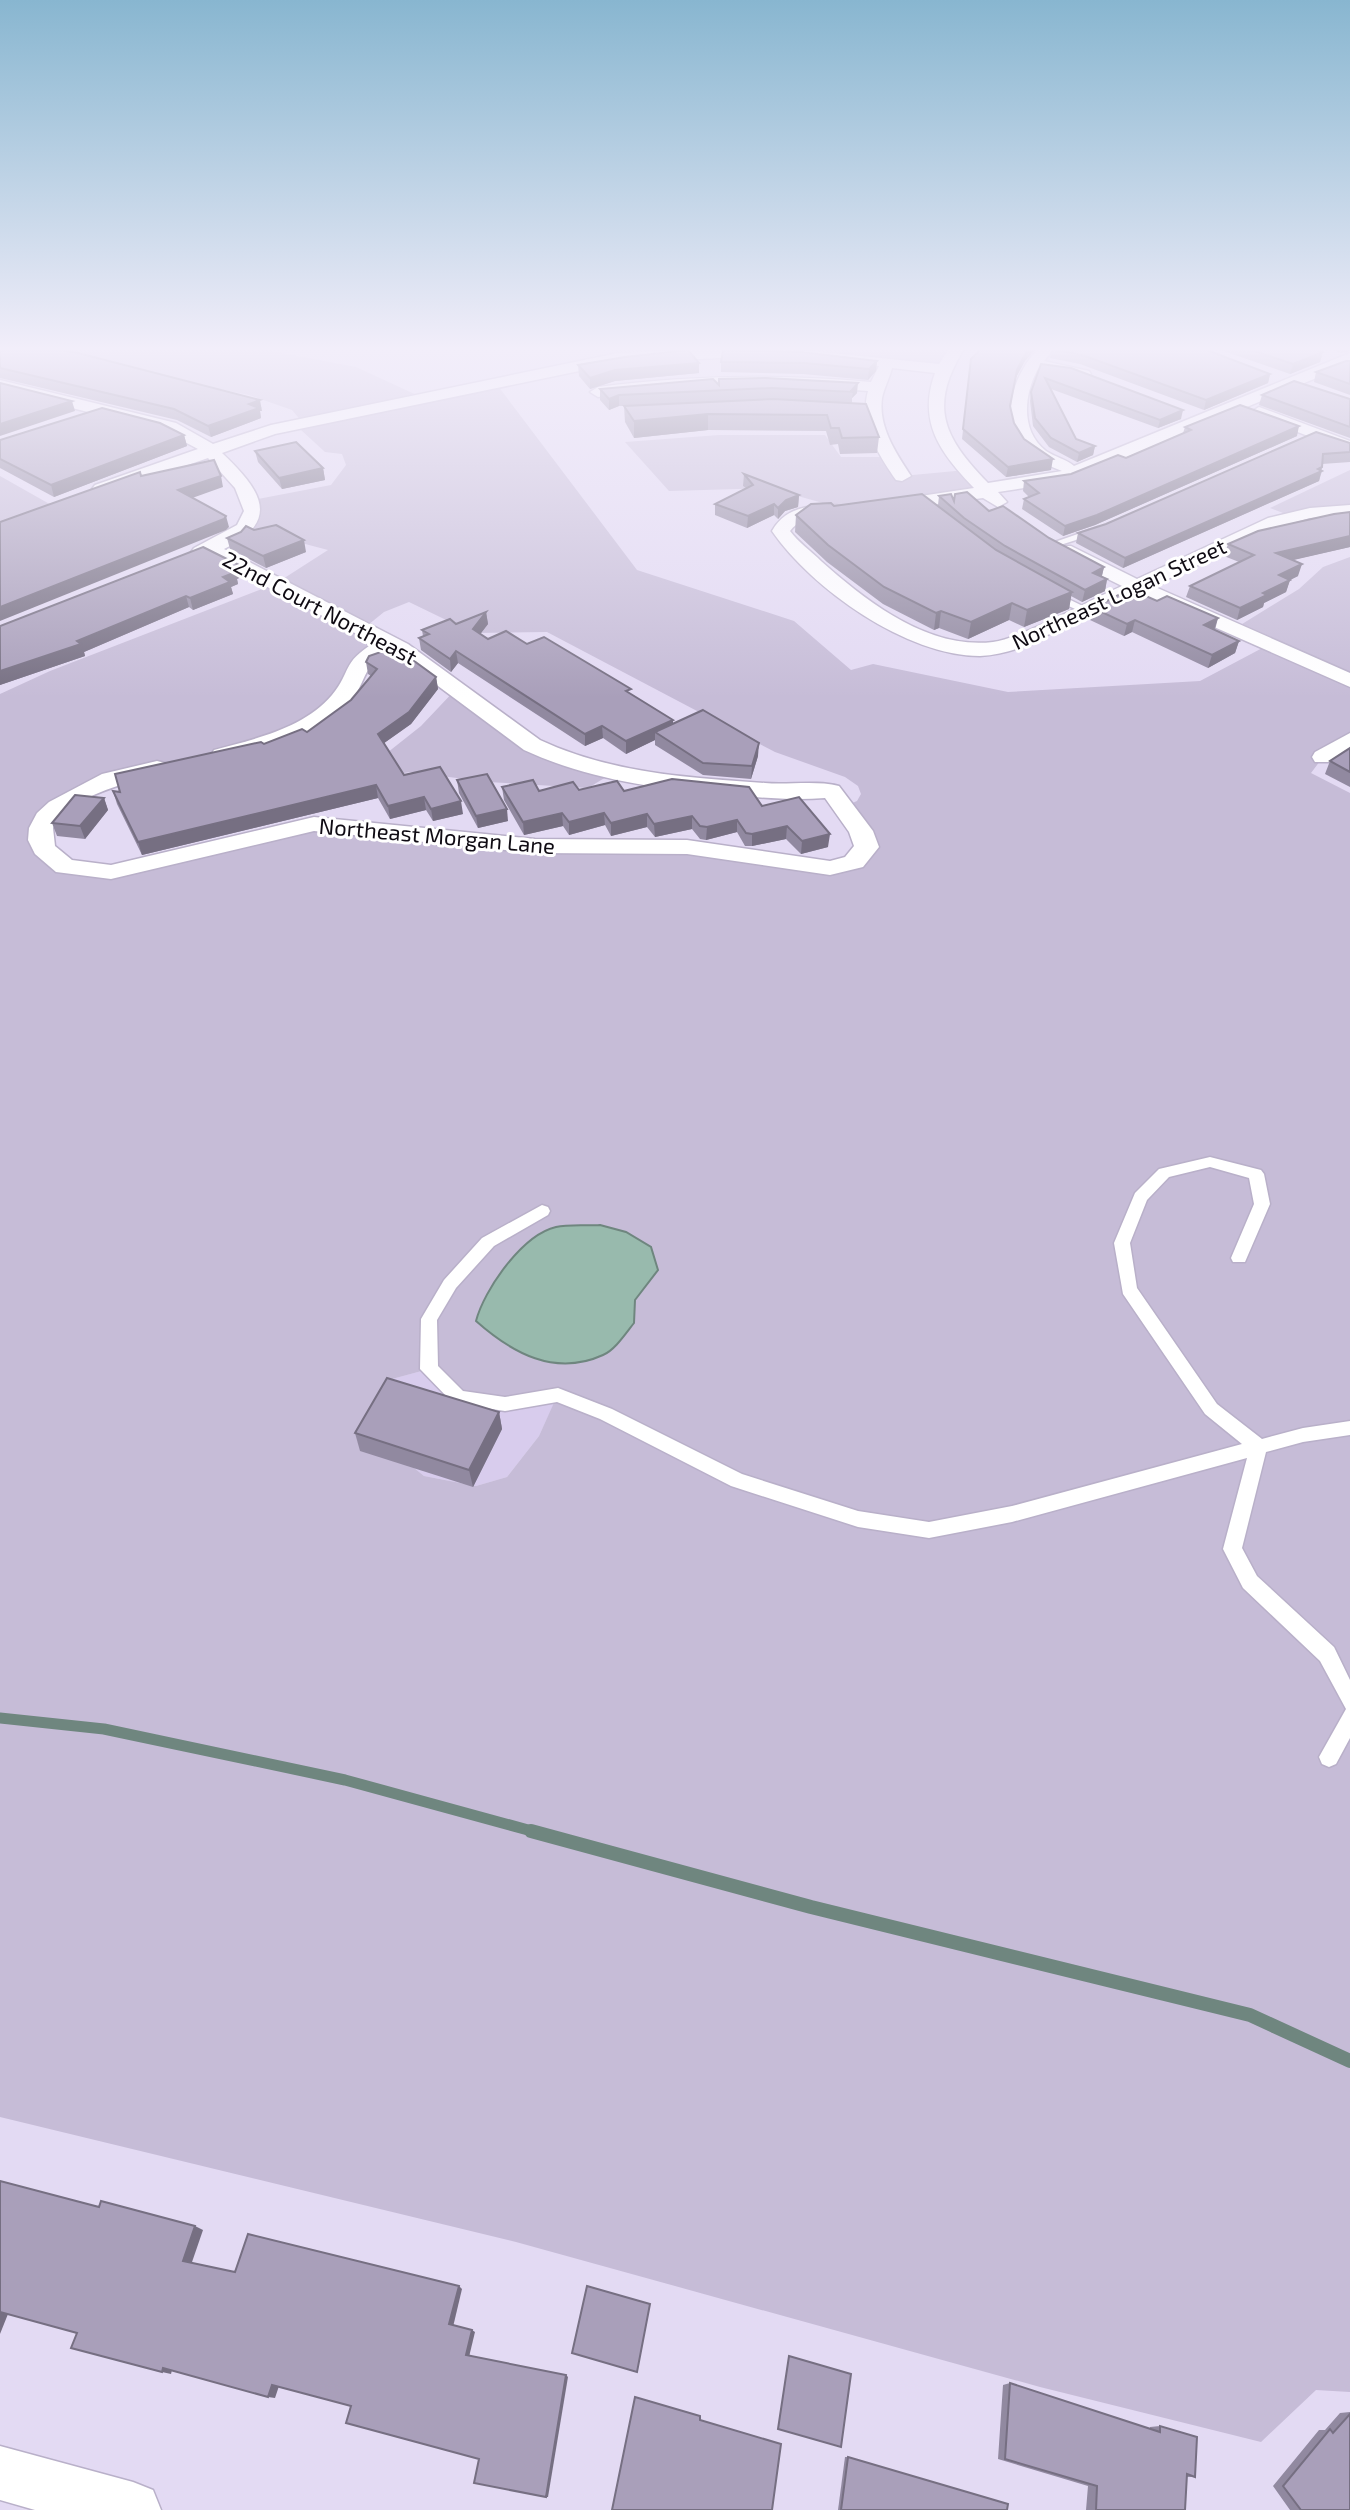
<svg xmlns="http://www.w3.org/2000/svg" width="1350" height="2510" viewBox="0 0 1350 2510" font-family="'Exo 2',sans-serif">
	<rect width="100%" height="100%" fill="#e3daf3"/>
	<polygon fill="#d8cced" points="429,1369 558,1395 539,1436 507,1477 476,1486 424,1476 377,1438 368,1413 392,1379"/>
	<g fill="#c6bcd7" fill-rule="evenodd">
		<path d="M50,346H245L356,367L421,397L495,382L637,570L794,621L851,670L873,664L1008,692L1200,681L1268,645L1234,629L1299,589L1323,567L1350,557V740L1323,757L1311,773L1350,793V2392L1316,2390L1261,2442L1040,2387L516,2242L0,2117V694L50,671L275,584L328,550L245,528L253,500L331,485L346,465L342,454L325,452L301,430L303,423L292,410L249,395L56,357ZM409,602L473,633L547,632L775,752L845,777L858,786L861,794L857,801L843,807L862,855L811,867L687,847L535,846L295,827L87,871L40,840L91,787L305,727L355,670L391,642L363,629L384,612ZM429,1369L458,1397L505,1404L557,1396L539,1436L507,1477L476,1486L424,1476L377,1438L368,1413L392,1379Z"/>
		<polygon points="611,346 959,346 943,369 828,356 618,358"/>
		<polygon points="719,435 825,435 841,457 889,457 902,476 966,470 987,492 848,510 769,488 669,491 625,442"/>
		<polygon points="1350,470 1350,510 1291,516 1270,508"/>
		<polygon points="0,476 46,502 53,506 0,525"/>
		<polygon points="457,688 532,745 611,774 588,788 488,782 410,772 386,776 368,768 421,726"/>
	</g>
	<path fill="#98baad" stroke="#6f867f" stroke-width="2" d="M600,1225L626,1232L651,1247L658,1270L635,1300L634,1323C626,1333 615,1350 603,1355C555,1377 512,1353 476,1321C484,1290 522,1235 556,1227C569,1224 586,1226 600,1225Z"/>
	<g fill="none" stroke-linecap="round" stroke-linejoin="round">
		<polyline stroke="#6f867f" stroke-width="11" points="0,1718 104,1729 345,1780 539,1833"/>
		<polyline stroke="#6f867f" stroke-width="14" points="531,1831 811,1907 1250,2015 1350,2061"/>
		<defs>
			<g id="service">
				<polygon points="1098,527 1103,530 1101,532 1054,547 1049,544"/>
				<polygon points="1046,592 1054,592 1091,610 1082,612 1046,596"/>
				<polygon points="1210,1157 1261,1170 1264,1174 1270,1204 1245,1262 1233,1262 1231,1258 1254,1204 1249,1178 1210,1167 1169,1177 1147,1200 1130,1243 1137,1288 1217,1404 1262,1439 1303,1428 1350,1421 1350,1435 1303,1442 1266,1452 1242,1548 1257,1576 1334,1647 1350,1680 1350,1738 1336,1764 1329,1767 1322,1764 1319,1757 1346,1709 1320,1661 1243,1588 1223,1549 1247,1458 1012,1522 929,1538 858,1527 731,1486 600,1419 557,1402 505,1411 458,1404 452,1402 420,1369 421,1319 444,1280 482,1238 542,1205 548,1207 550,1211 548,1215 494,1246 456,1288 437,1320 438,1366 463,1391 505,1397 558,1388 612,1409 742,1474 858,1511 929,1522 1012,1506 1242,1444 1205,1414 1123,1294 1114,1243 1135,1193 1159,1169"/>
			</g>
			<g id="minor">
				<path d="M951,346H966C928,405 942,436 988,483L1062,471C996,447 1000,390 1040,346L1054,349L1044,361L1089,371L1091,374L1083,379L1038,369C1024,394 1020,431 1046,451C1055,457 1066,459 1074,466L1350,353V364L1069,481L998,492L1007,502L998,507L983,498L887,511L878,506L887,501L974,488C941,453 917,423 935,373L892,368C890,377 884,388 882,398C878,427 896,453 911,476L902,481L896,480C878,454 859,424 868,391C777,383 688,384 598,397L590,392L598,387C690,375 779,374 871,382L879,366L740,357L618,363L275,434L222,453C260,489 283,520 224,549L408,644L540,740C611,773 688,778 765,783C789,785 816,780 839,786L873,831L879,847L863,867L830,875L687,854L535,853L314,831L111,879L56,872L35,854L28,840L29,828L37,813L49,802L102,774L157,761L165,763L169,768L165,773C135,780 65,797 53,828L55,846L72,860L111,865L314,817L535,839L687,840L830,861L845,857L854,846L849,832L825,798C790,801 755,797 720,794C652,788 587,779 524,750L391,651C358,670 369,680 349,703C327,728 246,768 214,760L211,755L214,750C254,739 303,729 332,695C352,671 341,663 374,643L208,556H194L191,552L194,548L237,525L244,511L235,488L208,458L107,493L101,494L92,489L95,485L198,449L164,431L0,390V380L176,423L213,444L271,425L618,353L740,348L821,352L939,364Z"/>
				<polygon points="1259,407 1350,441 1350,452 1253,415 1251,412"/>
				<path d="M821,505H837L846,510C830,524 806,510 790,531C798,542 811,551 821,561C866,601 928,650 993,642C1023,638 1090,600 1122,586L1057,554L1055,550L1057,546H1071L1137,579L1268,518L1310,508L1350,505V515L1310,518L1282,526L1153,586L1350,673V687L1137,593L1022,647C1008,652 995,655 980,656C907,656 812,589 772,531C783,512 799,507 821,505Z"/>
				<polygon points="1350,733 1350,750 1331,762 1315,762 1312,757 1315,752"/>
				<polygon points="0,2446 133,2482 153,2490 161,2510 35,2510 0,2500"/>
			</g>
		</defs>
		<use href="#service" stroke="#b9b0c9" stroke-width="3"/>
		<use href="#minor" stroke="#b9b0c9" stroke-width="3"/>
		<use href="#service" fill="#fff" fill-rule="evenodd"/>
		<use href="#minor" fill="#fff" fill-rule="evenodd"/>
	</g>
	<g fill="#9189a0">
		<polygon points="984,346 1038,346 1025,361 1015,379 1010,406 1014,423 1024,439 1051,470 1006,477 962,439 971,359"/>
		<polygon points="1209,346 1307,346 1323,352 1320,362 1290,374"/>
		<polygon points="1321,346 1350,346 1350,351 1341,353"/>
		<polygon points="1051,349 1270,374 1268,383 1204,410 1080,364 1050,358"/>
		<polygon points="0,352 262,411 260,411 261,418 211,437 177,420 0,378"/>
		<polygon points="877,361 876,371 868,380 803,374 721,372 721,362"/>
		<polygon points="1350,361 1350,395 1314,382 1316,372"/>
		<polygon points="699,363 699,373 615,381 590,389 579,376 578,365"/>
		<polygon points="1041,364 1181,419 1158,428 1051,389 1076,439 1095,446 1093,455 1077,462 1049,447 1033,426 1030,401 1031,392"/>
		<polygon points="719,385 857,393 852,398 852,403 879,437 877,453 840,454 838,444 830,445 826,431 708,430 634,438 625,422 624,406 619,406 609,410 600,400 600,389"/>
		<polygon points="1262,395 1350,399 1350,438 1259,405"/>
		<polygon points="1185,427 1297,436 1095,525 1063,536 1022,509 1024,499 1029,497 1023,491 1024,481 1071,474 1126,458 1183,433"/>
		<polygon points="184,435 187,446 54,497 0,468 0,440"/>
		<polygon points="1350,443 1350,462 1322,464 1321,470 1322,471 1319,481 1123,568 1076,543 1078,533"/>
		<polygon points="255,451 323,468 325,480 282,489 258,462"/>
		<polygon points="744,474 799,495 798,507 785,511 778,519 774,515 747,528 715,515 715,504 746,488 743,486"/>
		<polygon points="939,496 989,511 1049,538 1104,567 1102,576 1107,579 1105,591 1082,602 1071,596 1069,609 1024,627 1009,620 968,639 939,628 934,630 883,604 827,562 795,532 796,515 834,506 938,505"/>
		<polygon points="1350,512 1350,547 1292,560 1298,576 1290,580 1286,592 1264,603 1263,607 1237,620 1186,597 1190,586 1239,562 1224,556 1228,544"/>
		<polygon points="254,530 306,552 266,568 230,549 227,538"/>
		<polygon points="241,577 237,579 238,584 231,587 233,594 193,610 189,607 84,652 85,656 0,685 0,626"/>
		<polygon points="1157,601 1218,618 1215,630 1239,641 1235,653 1208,668 1132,632 1124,636 1090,620 1093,608"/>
		<polygon points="486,612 488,624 480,634 488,639 527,644 631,694 673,724 758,756 751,779 703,775 655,745 655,740 626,754 603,738 585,746 458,663 451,672 421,650 419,638 423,636 422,630 456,624"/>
		<polygon points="366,662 436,677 438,689 411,724 384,743 404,775 463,814 433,821 426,810 390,819 378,798 142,855 117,804 113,791 120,792 264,744 307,732 351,700 371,676 368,674"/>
		<polygon points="1350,748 1350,787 1325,774 1330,761"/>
		<polygon points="457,780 508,821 478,828 459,793"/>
		<polygon points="502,787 539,791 624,791 762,806 828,847 801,854 786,839 752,846 745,846 737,832 706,840 700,839 692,829 655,837 647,827 611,836 605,825 569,835 563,826 524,835 504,800"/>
		<polygon points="104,798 108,810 85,839 57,836 52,823"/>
		<polygon points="499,1412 502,1429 473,1487 360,1451 355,1433"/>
		<polygon points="1010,2383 1150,2429 1150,2427 1160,2426 1195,2477 1187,2477 1185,2510 1086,2510 1088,2486 998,2459 1003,2385"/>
		<polygon points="1350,2412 1350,2510 1290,2510 1273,2486 1319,2430 1325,2430 1340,2413"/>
		<polygon points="845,2457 848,2457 1007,2510 838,2510"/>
	</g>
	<g fill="#766f82">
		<polygon points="1031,346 1038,346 1025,361 1015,379 1017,370 1026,352"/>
		<polygon points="1343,346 1350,346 1350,351 1341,353"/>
		<polygon points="1323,352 1320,362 1290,374 1293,364"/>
		<polygon points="877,361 876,371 868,380 869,369"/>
		<polygon points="699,363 699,373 615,381 590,389 590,378 615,370"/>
		<polygon points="1270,374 1268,383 1204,410 1206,400"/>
		<polygon points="858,383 857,393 852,398 853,392 851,391"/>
		<polygon points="619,395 619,406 609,410 609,399"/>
		<polygon points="260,400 262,411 260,411 261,418 211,437 208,426 249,404"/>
		<polygon points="72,401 75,411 0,436 0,424"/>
		<polygon points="1183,410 1181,419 1158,428 1160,420"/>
		<polygon points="708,414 708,430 634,438 634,421"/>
		<polygon points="1299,426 1297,436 1095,525 1063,536 1065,526"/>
		<polygon points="184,435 187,446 54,497 51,485"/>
		<polygon points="1095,446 1093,455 1077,462 1079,453"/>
		<polygon points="1053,459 1051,470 1006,477 1008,467"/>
		<polygon points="1322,467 1319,481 1123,568 1125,558"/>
		<polygon points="323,468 325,480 282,489 279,478"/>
		<polygon points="221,476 223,487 181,502 178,490"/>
		<polygon points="799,495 798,507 785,511 778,519 778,508 786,500"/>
		<polygon points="774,504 774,515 747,528 748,516"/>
		<polygon points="226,516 229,527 226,530 0,621 0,607"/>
		<polygon points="1350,536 1350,547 1272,565 1276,553"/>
		<polygon points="304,540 306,552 266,568 263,556"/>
		<polygon points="1302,564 1298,576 1290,580 1286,592 1264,603 1263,607 1237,620 1240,608 1263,593 1279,575"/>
		<polygon points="239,565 241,577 237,579 238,584 231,587 233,594 193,610 190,598 230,569"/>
		<polygon points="1104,567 1101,579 1093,573"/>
		<polygon points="1107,579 1105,591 1082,602 1085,590"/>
		<polygon points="1072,592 1069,609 1024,627 1027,610"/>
		<polygon points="186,596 189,607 84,652 85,656 0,685 0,671"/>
		<polygon points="1012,603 1009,620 968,639 971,622"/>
		<polygon points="941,611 939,628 934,630 936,613"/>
		<polygon points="486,612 488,624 475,641 473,629"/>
		<polygon points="1218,618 1214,630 1204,625"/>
		<polygon points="1135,620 1132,632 1124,636 1127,624"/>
		<polygon points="1239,641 1235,653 1208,668 1212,655"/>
		<polygon points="456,651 458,663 451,672 450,659"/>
		<polygon points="436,677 438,689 411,724 380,746 378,734"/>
		<polygon points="673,720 673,732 655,732 655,740 626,754 626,741"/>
		<polygon points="602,726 603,738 585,746 585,734"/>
		<polygon points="759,743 758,756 751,779 752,766"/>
		<polygon points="376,785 378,798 142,855 138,842"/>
		<polygon points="424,797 426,810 390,819 388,806"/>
		<polygon points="104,798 108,810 85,839 80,826"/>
		<polygon points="461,801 463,814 433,821 431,809"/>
		<polygon points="507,809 508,821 478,828 476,816"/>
		<polygon points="562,813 563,826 524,835 523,822"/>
		<polygon points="604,813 605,825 569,835 569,822"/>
		<polygon points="647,814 647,827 611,836 611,823"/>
		<polygon points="692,816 692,829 655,837 654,824"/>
		<polygon points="737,820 737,832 706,840 707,827"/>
		<polygon points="787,826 786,839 752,846 752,834"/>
		<polygon points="830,834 828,847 801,854 802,841"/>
		<polygon points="499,1412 502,1429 473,1487 469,1470"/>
		<polygon points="195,2226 203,2230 191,2265 183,2261"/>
		<polygon points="459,2286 462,2289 453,2327 449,2324"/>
		<polygon points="0,2312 8,2314 0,2334"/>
		<polygon points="472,2330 475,2332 469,2357 466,2355"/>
		<polygon points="163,2368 172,2370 171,2374 162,2372"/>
		<polygon points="566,2375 568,2377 548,2497 546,2497"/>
		<polygon points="272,2385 279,2386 275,2398 268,2397"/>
	</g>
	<g fill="#a99fba" stroke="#766f82" stroke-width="2">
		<polygon points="10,346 36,346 78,353 260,400 249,404 259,408 208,426 174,409 0,368 0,352"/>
		<polygon points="984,346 1031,346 1026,352 1017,370 1010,406 1014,423 1024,439 1053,459 1008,467 963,429 971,359"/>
		<polygon points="1053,346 1196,346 1270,374 1206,400 1082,355 1051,349"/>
		<polygon points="1239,346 1307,346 1323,352 1293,364"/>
		<polygon points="688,350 699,363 615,370 590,378 578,365 625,357"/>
		<polygon points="723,350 801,352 877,361 869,369 804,363 721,362"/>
		<polygon points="1346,361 1350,361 1350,384 1316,372"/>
		<polygon points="1041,364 1071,368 1183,410 1160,420 1045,378 1076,439 1095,446 1079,453 1051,438 1035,418 1031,392"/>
		<polygon points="766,378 858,383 851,391 853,392 772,388 619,395 609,399 600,389 713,379 719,385 719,379"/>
		<polygon points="1294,381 1350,399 1350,427 1262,395"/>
		<polygon points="0,383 72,401 0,424"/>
		<polygon points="773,399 866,404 879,437 842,438 839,428 831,428 827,415 708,414 634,421 624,406"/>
		<polygon points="1240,405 1299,426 1097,515 1065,526 1024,499 1039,493 1024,481 1071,474 1118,455 1126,458 1191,430 1185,427"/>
		<polygon points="102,408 160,423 184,435 51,485 0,459 0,440"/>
		<polygon points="1316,432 1350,443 1350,452 1323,454 1322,467 1318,469 1322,471 1125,558 1078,533 1106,524"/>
		<polygon points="296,442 323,468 279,478 255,451"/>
		<polygon points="214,460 221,476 178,490 226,516 224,519 0,607 0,522 140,472 141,476"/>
		<polygon points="744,474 799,495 786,500 778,508 774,504 748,516 715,504 753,485"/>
		<polygon points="967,492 989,511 1003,506 1049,538 1104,567 1093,573 1107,579 1085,590 1005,546 964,518 939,496 951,494 954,501 955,494"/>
		<polygon points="922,494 996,550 1072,592 1027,610 1012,603 971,622 941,611 936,613 884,587 828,545 796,515 811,504 831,503 834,506"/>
		<polygon points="1350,512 1350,536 1276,553 1302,564 1279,575 1290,580 1263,593 1267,595 1240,608 1190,586 1254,555 1228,544 1258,531 1334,514"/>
		<polygon points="276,525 304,540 263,556 227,538 241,532 246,526 254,530"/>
		<polygon points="203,547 239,565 230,569 236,572 223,577 230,582 190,598 186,596 77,641 81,644 0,671 0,626"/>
		<polygon points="1130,589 1157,601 1167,596 1218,618 1204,625 1239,641 1212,655 1135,620 1127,624 1093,608"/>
		<polygon points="486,612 473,629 488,639 506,631 527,644 544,637 631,689 626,691 673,720 626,741 602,726 585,734 456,651 450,659 419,638 429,634 422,630 450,619 456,624"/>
		<polygon points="395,647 436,677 409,712 378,734 404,775 440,767 461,801 431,809 424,797 388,806 376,785 138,842 113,791 120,792 115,774 261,742 264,744 302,729 307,732 351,700 377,669 366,662 369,656"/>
		<polygon points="703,710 759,743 752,766 703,763 655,732"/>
		<polygon points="1350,748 1350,772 1330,761"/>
		<polygon points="487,774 507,809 476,816 457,780"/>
		<polygon points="672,779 749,787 762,806 799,797 830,834 802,841 787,826 752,834 746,833 737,820 707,827 700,826 692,816 654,824 647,814 611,823 604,813 569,822 562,813 523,822 502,787 533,780 539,791 573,782 579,790 617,781 624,791"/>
		<polygon points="75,795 104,798 80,826 52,823"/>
		<polygon points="387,1378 499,1412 469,1470 355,1433"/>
		<polygon points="0,2181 99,2207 101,2201 195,2226 183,2261 235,2272 248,2234 459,2286 449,2324 472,2330 466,2355 566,2375 546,2497 474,2483 479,2459 346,2423 351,2406 272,2385 268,2397 163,2368 162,2372 71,2348 77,2333 0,2312"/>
		<polygon points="587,2286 650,2304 637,2372 572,2353"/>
		<polygon points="789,2356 851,2374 841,2447 778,2429"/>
		<polygon points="1010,2383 1160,2432 1160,2426 1197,2437 1195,2477 1187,2474 1185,2510 1096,2510 1097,2486 1005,2459"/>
		<polygon points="635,2397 700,2416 700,2420 781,2444 772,2510 612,2510"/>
		<polygon points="1350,2414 1350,2510 1301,2510 1283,2486 1330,2429 1333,2433"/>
		<polygon points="848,2457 1008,2504 1007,2510 841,2510"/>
	</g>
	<linearGradient id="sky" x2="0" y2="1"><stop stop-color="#88b6d0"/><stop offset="0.5" stop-color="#f2eefa"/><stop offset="1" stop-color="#f2eefa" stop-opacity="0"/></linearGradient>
	<rect width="1350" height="698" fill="url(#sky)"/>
	<g text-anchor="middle" stroke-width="6" stroke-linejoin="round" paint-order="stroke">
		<g font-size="22" fill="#0f0b13" stroke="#fff">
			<text transform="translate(1119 594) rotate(-25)" y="8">Northeast Logan Street</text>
			<text transform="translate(320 608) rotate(28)" y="8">22nd Court Northeast</text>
			<text transform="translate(437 836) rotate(5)" y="8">Northeast Morgan Lane</text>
		</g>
	</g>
</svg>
